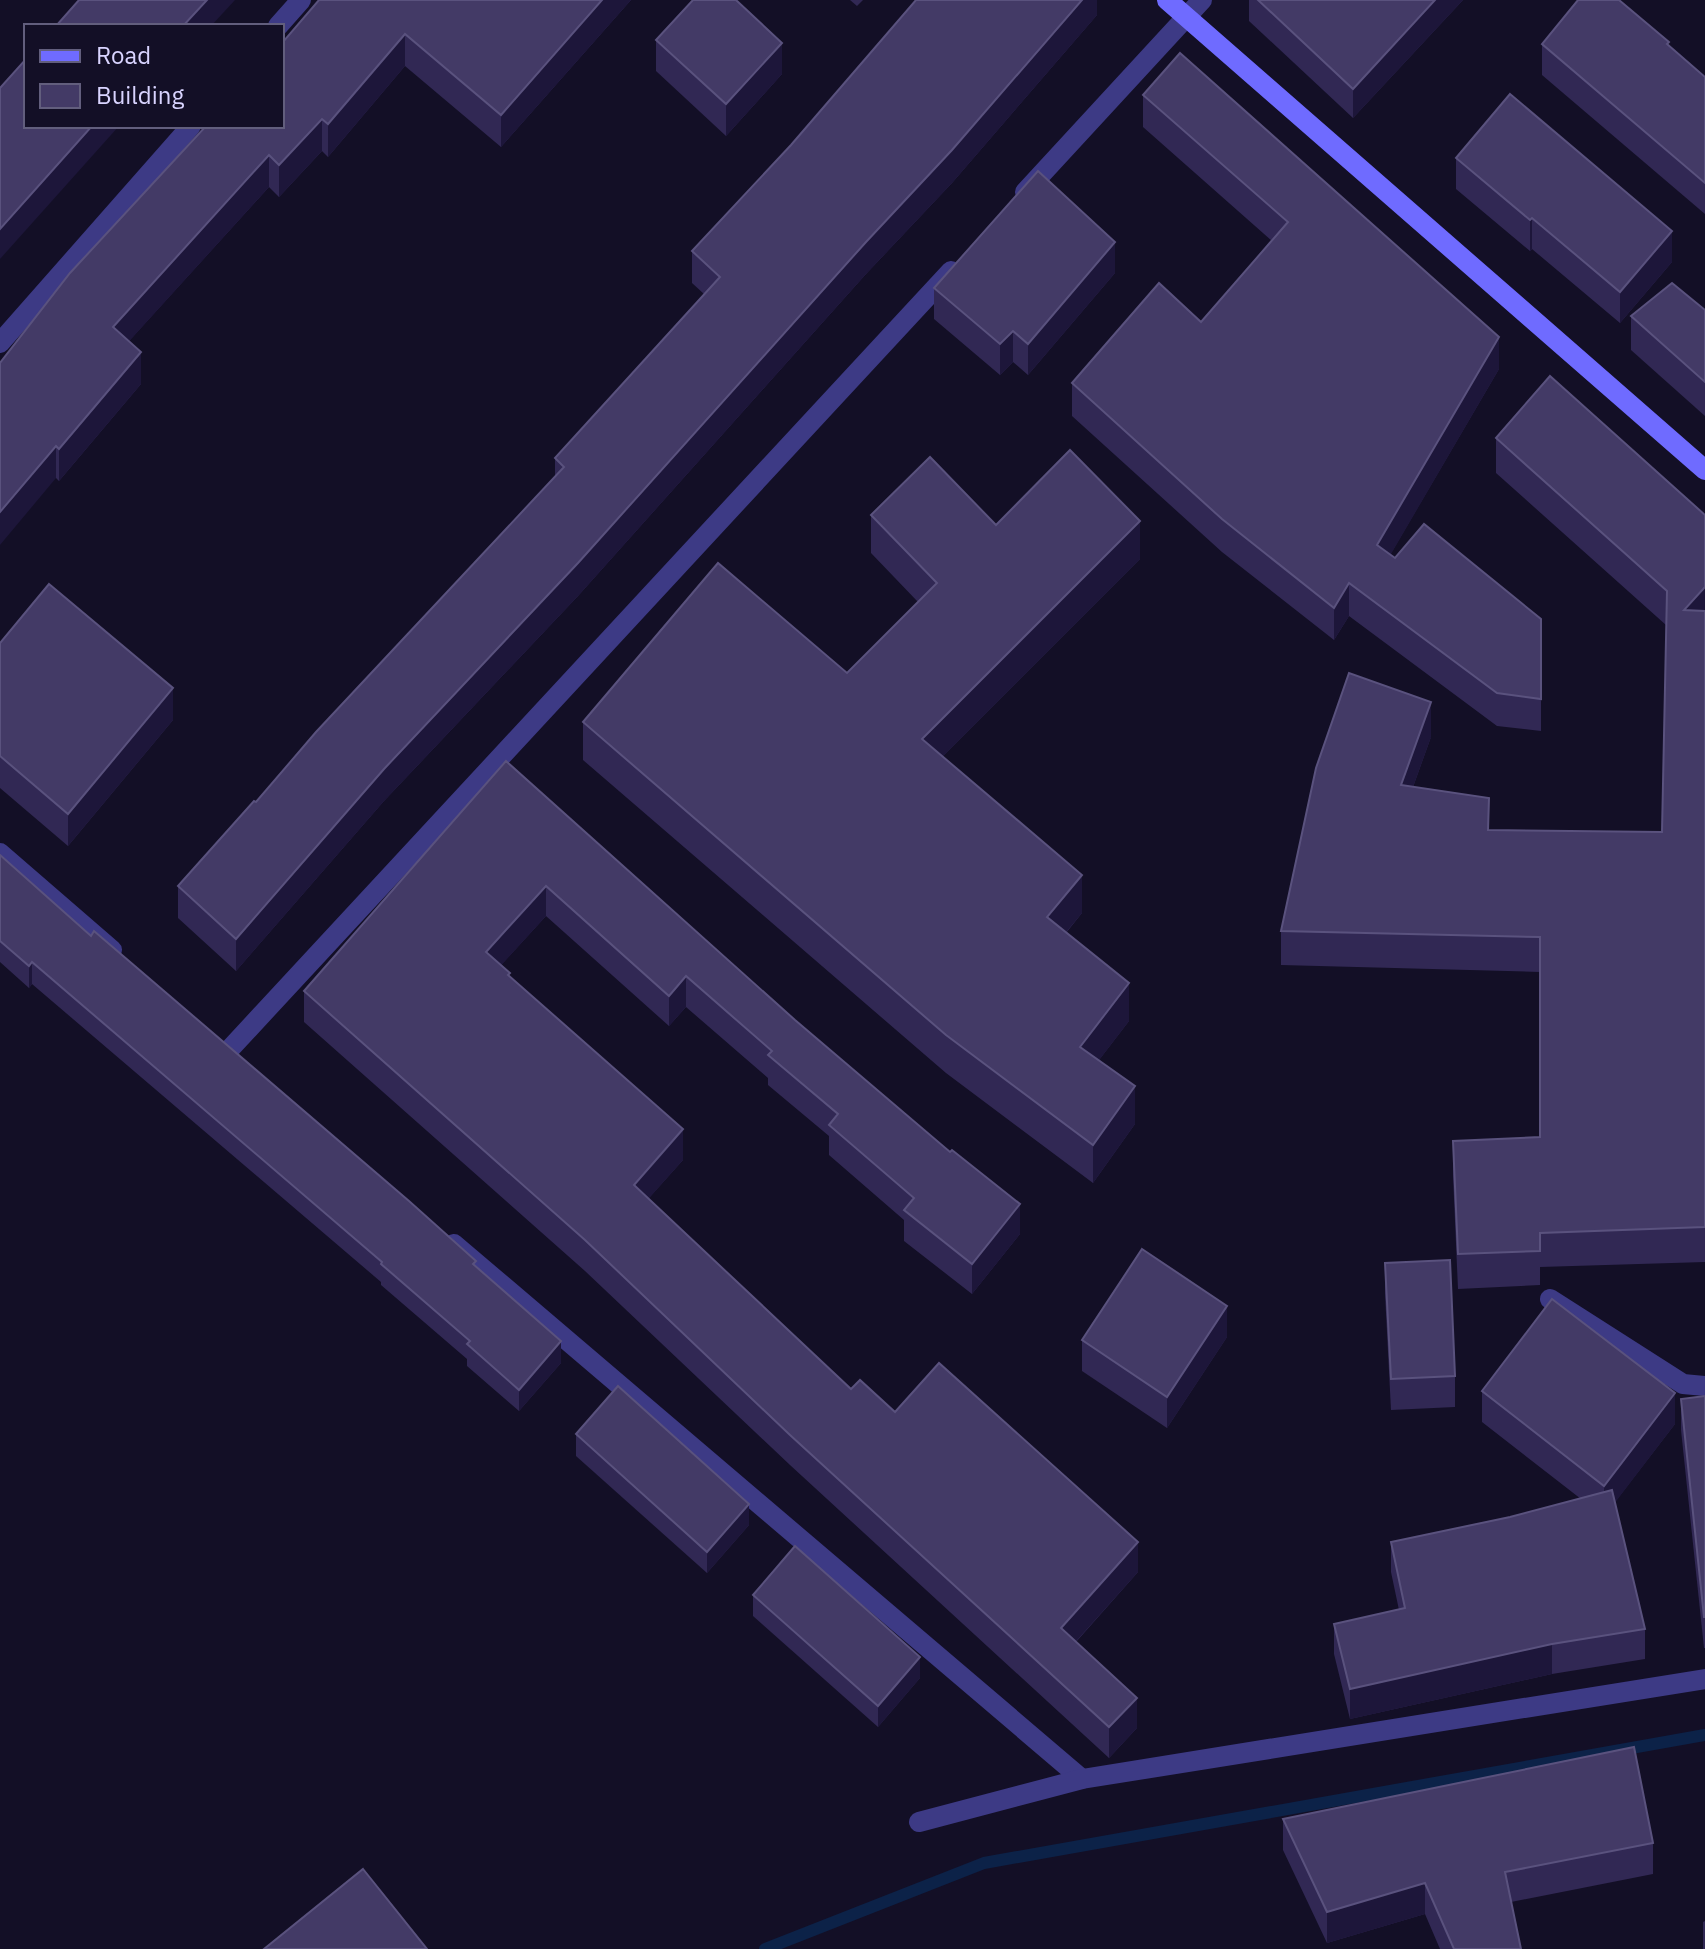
<svg xmlns="http://www.w3.org/2000/svg" width="1705" height="1949" viewBox="0 0 1705 1949" font-family="'IBM Plex Sans',sans-serif">
	<rect width="100%" height="100%" fill="#130f26"/>
	<g fill="none" stroke-linecap="round" stroke-linejoin="round">
		<polyline stroke="#0c2248" stroke-width="12" points="765,1949 984,1863 1705,1735"/>
		<polyline stroke="#3d3a85" stroke-width="20" points="1550,1299 1683,1384 1705,1386"/>
		<g stroke="#3d3a85" stroke-width="20">
			<polyline points="278,26 301,0"/>
			<polyline points="1025,192 1202,0"/>
			<polyline points="0,343 191,126"/>
			<polyline points="0,853 112,950"/>
			<polyline points="228,1051 951,271"/>
			<polyline points="454,1244 1082,1779"/>
			<polyline points="919,1822 1082,1779 1705,1679"/>
		</g>
		<polyline stroke="#6f6bff" stroke-width="20" points="1167,0 1705,470"/>
	</g>
	<g fill="#312854">
		<polygon points="319,0 631,0 501,147 405,66 328,157 322,151 279,197 269,187 129,341 141,384 59,481 56,478 0,363 282,126"/>
		<polygon points="850,0 863,0 857,6"/>
		<polygon points="1097,0 1097,15 952,183 866,274 578,596 384,801 236,971 178,918 178,886 555,477 555,458 704,294 692,283 692,251 791,145"/>
		<polygon points="1249,0 1463,0 1353,118 1249,21"/>
		<polygon points="656,40 782,74 726,136 656,71"/>
		<polygon points="1542,44 1669,46 1705,77 1705,214 1542,75"/>
		<polygon points="1143,95 1499,369 1390,555 1395,558 1541,619 1541,731 1497,726 1349,616 1334,640 1222,552 1072,416 1072,383 1201,322 1272,241 1143,127"/>
		<polygon points="1456,158 1672,262 1620,323 1532,249 1530,251 1456,189"/>
		<polygon points="1115,273 1028,375 1013,362 1000,375 934,319 934,288"/>
		<polygon points="1705,310 1705,416 1631,350 1631,316"/>
		<polygon points="1496,438 1705,515 1705,1262 1540,1267 1540,1285 1458,1289 1453,1176 1453,1141 1540,1137 1540,972 1281,965 1281,931 1431,737 1413,787 1489,830 1662,832 1666,625 1496,473"/>
		<polygon points="871,515 996,525 1140,559 943,756 1082,913 1066,933 1129,1021 1099,1060 1135,1124 1093,1183 946,1073 583,760 583,722 847,673 918,602 871,553"/>
		<polygon points="0,643 173,720 68,846 0,788"/>
		<polygon points="506,761 1020,1234 972,1294 904,1241 904,1220 829,1155 829,1136 768,1085 768,1078 686,1007 669,1026 546,916 501,965 510,976 683,1160 648,1199 851,1389 895,1412 1138,1572 1076,1642 1137,1728 1109,1758 790,1465 585,1271 304,1022 304,991"/>
		<polygon points="0,855 91,936 476,1267 561,1363 519,1411 467,1366 467,1359 381,1285 381,1282 32,984 29,988 0,962"/>
		<polygon points="1385,1263 1455,1376 1455,1407 1391,1410 1385,1294"/>
		<polygon points="1227,1337 1167,1428 1082,1371 1082,1340"/>
		<polygon points="1482,1391 1675,1424 1615,1502 1645,1629 1645,1659 1552,1674 1350,1719 1334,1654 1334,1624 1399,1610 1391,1572 1391,1542 1510,1517 1581,1499 1482,1422"/>
		<polygon points="1705,1396 1705,1648 1704,1648 1681,1430 1681,1399"/>
		<polygon points="576,1434 749,1525 707,1573 576,1456"/>
		<polygon points="753,1595 920,1678 878,1727 753,1616"/>
		<polygon points="1283,1819 1653,1843 1653,1874 1511,1902 1521,1949 1440,1949 1425,1914 1327,1943 1283,1850"/>
		<polygon points="1705,1921 1705,1949 1703,1949 1703,1922"/>
	</g>
	<g fill="#1d163a">
		<polygon points="207,0 235,0 211,26 183,26"/>
		<polygon points="602,0 631,0 501,147 501,115"/>
		<polygon points="1082,0 1097,0 1097,15 952,183 866,274 578,596 384,801 236,971 236,939 384,769"/>
		<polygon points="1435,0 1463,0 1353,118 1353,89"/>
		<polygon points="405,34 405,66 328,157 328,124"/>
		<polygon points="782,43 782,74 726,136 726,104"/>
		<polygon points="322,119 322,151 279,197 279,165"/>
		<polygon points="92,126 119,126 0,259 0,229"/>
		<polygon points="269,155 269,187 113,359 113,327"/>
		<polygon points="1532,218 1532,249 1530,251 1530,220"/>
		<polygon points="1672,231 1672,262 1620,323 1620,292"/>
		<polygon points="1115,242 1115,273 1028,375 1028,344"/>
		<polygon points="1013,331 1013,362 1000,375 1000,344"/>
		<polygon points="1499,337 1499,369 1377,578 1377,545"/>
		<polygon points="141,352 141,384 59,481 59,449"/>
		<polygon points="56,446 56,478 0,545 0,512"/>
		<polygon points="1140,521 1140,559 922,777 922,739"/>
		<polygon points="1349,583 1349,616 1334,640 1334,608"/>
		<polygon points="1705,587 1705,622 1684,610"/>
		<polygon points="173,688 173,720 68,846 68,814"/>
		<polygon points="1431,702 1431,737 1401,820 1401,785"/>
		<polygon points="1082,875 1082,913 1047,955 1047,917"/>
		<polygon points="546,886 546,916 486,982 486,952"/>
		<polygon points="32,962 32,984 29,988 29,966"/>
		<polygon points="686,976 686,1007 669,1026 669,996"/>
		<polygon points="1129,983 1129,1021 1080,1085 1080,1047"/>
		<polygon points="1135,1086 1135,1124 1093,1183 1093,1145"/>
		<polygon points="683,1129 683,1160 634,1215 634,1185"/>
		<polygon points="1020,1204 1020,1234 972,1294 972,1264"/>
		<polygon points="1227,1306 1227,1337 1167,1428 1167,1397"/>
		<polygon points="561,1341 561,1363 519,1411 519,1390"/>
		<polygon points="1675,1393 1675,1424 1604,1517 1604,1486"/>
		<polygon points="749,1504 749,1525 707,1573 707,1552"/>
		<polygon points="1138,1542 1138,1572 1061,1658 1061,1628"/>
		<polygon points="1552,1644 1552,1674 1350,1719 1350,1689"/>
		<polygon points="920,1657 920,1678 878,1727 878,1706"/>
		<polygon points="1137,1698 1137,1728 1109,1758 1109,1727"/>
		<polygon points="1425,1883 1425,1914 1327,1943 1327,1912"/>
	</g>
	<g fill="#433a66" stroke="#5a527e" stroke-width="2">
		<polygon points="79,0 207,0 183,26 56,26"/>
		<polygon points="319,0 602,0 501,115 405,34 328,124 322,119 279,165 269,155 113,327 141,352 59,449 56,446 0,512 0,363 70,273 206,126 282,126 282,43"/>
		<polygon points="693,0 736,0 782,43 726,104 656,40"/>
		<polygon points="916,0 1082,0 952,150 866,242 578,563 384,769 236,939 178,886 254,801 256,802 316,732 564,467 555,458 720,277 692,251 791,145"/>
		<polygon points="1258,0 1435,0 1353,89"/>
		<polygon points="1578,0 1619,0 1669,42 1667,44 1705,77 1705,183 1542,44"/>
		<polygon points="1180,53 1499,337 1377,545 1395,558 1424,524 1541,619 1541,699 1497,693 1349,583 1334,608 1222,519 1072,383 1159,283 1201,322 1288,222 1143,95"/>
		<polygon points="26,59 26,126 92,126 0,229 0,88"/>
		<polygon points="1510,94 1672,231 1620,292 1532,218 1530,220 1456,158"/>
		<polygon points="1038,171 1115,242 1028,344 1013,331 1000,344 934,288"/>
		<polygon points="1672,283 1705,310 1705,382 1631,316"/>
		<polygon points="1550,376 1705,515 1705,587 1684,610 1705,611 1705,1227 1540,1233 1540,1251 1458,1254 1453,1141 1540,1137 1540,937 1281,931 1316,768 1349,673 1431,702 1401,785 1489,798 1488,830 1662,832 1667,591 1496,438"/>
		<polygon points="1070,450 1140,521 922,739 1082,875 1047,917 1129,983 1080,1047 1135,1086 1093,1145 946,1035 583,722 718,563 847,673 937,583 871,515 930,457 996,525"/>
		<polygon points="49,584 173,688 68,814 0,756 0,643"/>
		<polygon points="506,761 795,1020 950,1152 952,1150 1020,1204 972,1264 904,1210 914,1198 829,1125 838,1114 768,1055 772,1051 686,976 669,996 546,886 486,952 510,973 508,975 683,1129 634,1185 851,1389 860,1380 895,1412 939,1363 1138,1542 1061,1628 1137,1698 1109,1727 790,1435 585,1240 304,991"/>
		<polygon points="0,855 91,936 94,931 409,1201 476,1261 473,1264 561,1341 519,1390 467,1344 470,1341 381,1264 382,1262 32,962 29,966 0,941"/>
		<polygon points="1142,1249 1227,1306 1167,1397 1082,1340"/>
		<polygon points="1450,1260 1455,1376 1391,1379 1385,1263"/>
		<polygon points="1552,1299 1675,1393 1604,1486 1482,1391"/>
		<polygon points="618,1386 749,1504 707,1552 576,1434"/>
		<polygon points="1705,1396 1705,1617 1704,1617 1681,1399"/>
		<polygon points="1612,1490 1645,1629 1552,1644 1350,1689 1334,1624 1405,1608 1391,1542 1510,1517"/>
		<polygon points="795,1546 920,1657 878,1706 753,1595"/>
		<polygon points="1634,1747 1653,1843 1505,1872 1521,1949 1454,1949 1425,1883 1327,1912 1283,1819"/>
		<polygon points="363,1869 427,1949 264,1949"/>
	</g>
	<rect x="24" y="24" width="260" height="104" fill="#130f26" stroke="#625e7d" stroke-width="2"/>
	<rect x="40" y="50" width="40" height="12" fill="#6f6bff" stroke="#625e7d" stroke-width="2"/>
	<text x="96" y="64" font-size="24" fill="#d9d4ff">Road</text>
	<rect x="40" y="84" width="40" height="24" fill="#433a66" stroke="#625e7d" stroke-width="2"/>
	<text x="96" y="104" font-size="24" fill="#d9d4ff">Building</text>
</svg>
